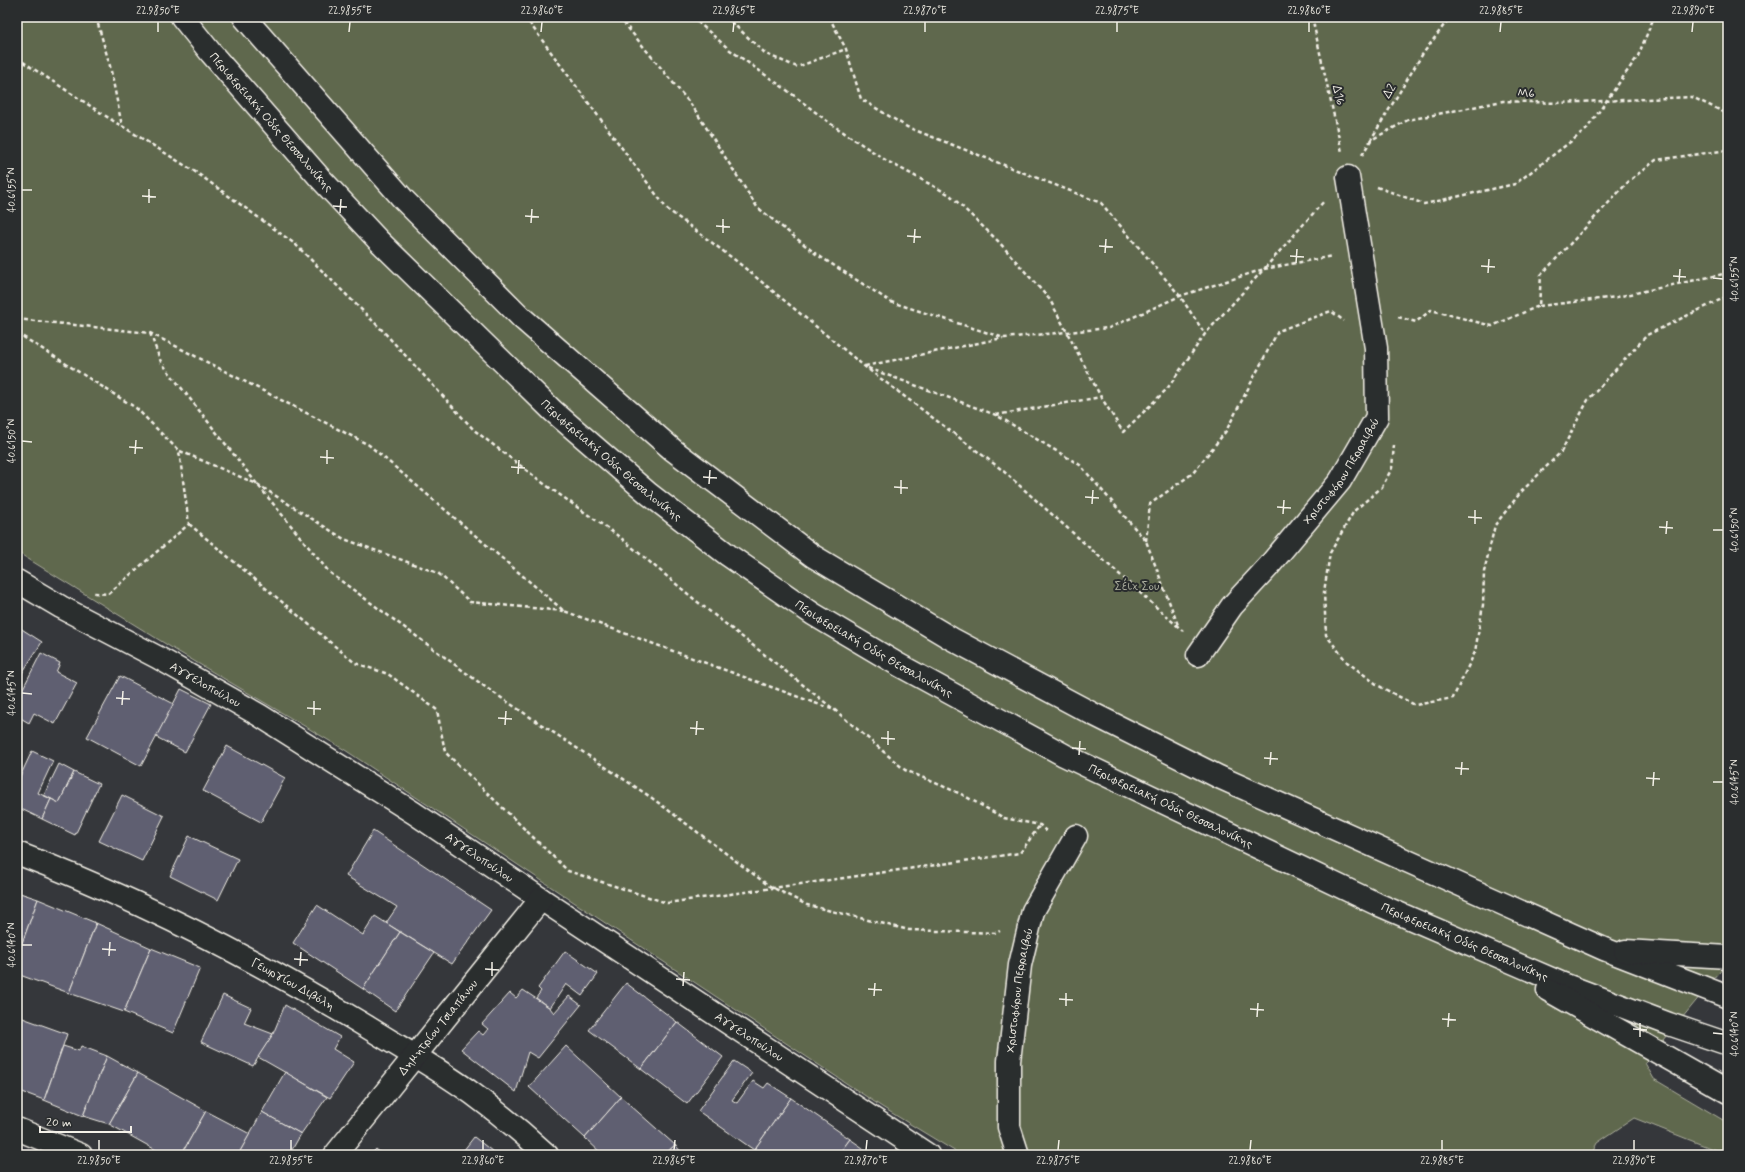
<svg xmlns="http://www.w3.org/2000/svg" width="1745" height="1172" viewBox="0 0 1745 1172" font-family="Mynerve,sans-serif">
	<rect width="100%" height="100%" fill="#35373b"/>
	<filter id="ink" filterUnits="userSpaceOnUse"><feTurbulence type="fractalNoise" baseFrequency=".025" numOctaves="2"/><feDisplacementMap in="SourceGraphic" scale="8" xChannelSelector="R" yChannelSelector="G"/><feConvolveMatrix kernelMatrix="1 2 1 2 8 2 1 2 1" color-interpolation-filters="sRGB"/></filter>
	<g filter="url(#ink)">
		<polygon fill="#5f674e" stroke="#aaac9b" points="17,17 1728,17 1728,962 1645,1063 1654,1079 1728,1123 1728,1155 1634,1118 1597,1143 1591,1155 961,1155 882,1107 345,750 177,651 17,552"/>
		<g fill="#5f5f71" stroke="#f4f1e8">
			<polygon points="17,626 42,642 17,681"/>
			<polygon points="41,653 60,663 56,672 77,683 55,724 34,713 29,723 17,716 17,700"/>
			<polygon points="120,676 174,704 141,766 87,737"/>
			<polygon points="181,689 211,704 185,752 156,737"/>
			<polygon points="227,746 285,778 261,822 203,791"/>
			<polygon points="32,751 53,761 38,793 51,799 42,819 17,807 17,783"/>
			<polygon points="59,764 74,772 59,803 44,795"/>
			<polygon points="74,772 99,784 75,835 42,819 51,799 59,803"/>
			<polygon points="122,795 164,816 142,861 99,841"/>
			<polygon points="373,831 491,910 452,964 386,923 397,907 346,876"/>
			<polygon points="189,836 238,859 218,900 170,876"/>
			<polygon points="17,892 38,899 17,957"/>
			<polygon points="38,899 96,923 69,993 17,974 17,957"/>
			<polygon points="317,905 363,935 375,916 400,932 363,989 293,943"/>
			<polygon points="96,923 151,948 124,1012 69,993"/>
			<polygon points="400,932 434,953 395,1011 363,989"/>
			<polygon points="151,948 200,968 173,1033 124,1012"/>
			<polygon points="565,951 598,974 582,996 566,984 550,1008 536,998 541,991 538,988"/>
			<polygon points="626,983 677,1022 641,1069 589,1030"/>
			<polygon points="523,990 550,1008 554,1013 569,996 581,1005 538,1058 528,1052 516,1092 461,1049 478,1031 483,1035 488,1029 482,1024 510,993 516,998"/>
			<polygon points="223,995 251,1008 244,1023 273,1034 253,1066 201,1042"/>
			<polygon points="285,1005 340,1037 333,1049 354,1062 330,1098 258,1057 273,1034"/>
			<polygon points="17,1016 67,1034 44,1100 17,1090"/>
			<polygon points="677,1022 723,1057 687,1104 641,1069"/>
			<polygon points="63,1046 79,1051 81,1046 107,1056 83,1116 44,1100"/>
			<polygon points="566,1046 621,1097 585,1138 529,1087"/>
			<polygon points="107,1056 138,1073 109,1124 83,1116"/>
			<polygon points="734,1061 752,1073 732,1100 737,1103 753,1081 764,1088 768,1083 791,1098 754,1150 698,1111"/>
			<polygon points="285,1072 327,1097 301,1134 262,1112"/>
			<polygon points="138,1073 206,1111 181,1155 165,1155 109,1124"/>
			<polygon points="621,1097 675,1145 664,1155 603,1155 585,1138"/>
			<polygon points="791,1098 850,1139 838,1155 761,1155 754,1150"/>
			<polygon points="206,1111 250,1134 238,1155 181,1155"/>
			<polygon points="262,1112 301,1134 289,1155 238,1155"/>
			<polygon points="474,1137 497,1155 460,1155"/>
			<polygon points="850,1139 873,1155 838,1155"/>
			<polygon points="675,1145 684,1155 664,1155"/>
			<polygon points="376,1149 383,1155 370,1155"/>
		</g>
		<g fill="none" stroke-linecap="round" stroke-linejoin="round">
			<defs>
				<g id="minor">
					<path id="s1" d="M17,581L61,607L157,657L259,715L414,813L541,899L928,1155"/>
					<path id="s2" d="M1198,655L1232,606L1268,567L1340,481L1377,417L1376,348L1348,177"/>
					<path id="s3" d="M17,853C138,899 253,958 364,1025C401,1048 439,1069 473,1094C499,1113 523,1133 547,1155"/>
					<polyline points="17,1129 81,1155"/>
					<path id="s4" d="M335,1155L541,899"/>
					<path id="s5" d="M1018,1155L1009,1127V1061L1020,965L1033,911L1076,836"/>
				</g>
				<g id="trunk">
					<path id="s6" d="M182,17L211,53L320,178L378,240L553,411L649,494L728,555L813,614L899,665L1064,755L1377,904L1563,984L1669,1024L1728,1044"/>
					<polyline points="244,17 404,200 522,318 673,450 813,556 952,639 1091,713 1219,777 1604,949 1728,997"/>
					<polyline points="1625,951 1728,957"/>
					<polyline points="1548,990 1728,1092"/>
				</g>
			</defs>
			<use href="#minor" stroke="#f4f1e8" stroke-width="25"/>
			<use href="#trunk" stroke="#f4f1e8" stroke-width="25"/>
			<g stroke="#f4f1e8" stroke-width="2.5" stroke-dasharray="4 3" stroke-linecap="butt">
				<polyline points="96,17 110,66 122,126 197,173 295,244 382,330 474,430 543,483 621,538 694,599 836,711 905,770 961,794 1004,818 1040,825 1048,833"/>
				<polyline points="525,17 667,209 735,260 864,366 1001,469 1183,631"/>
				<polyline points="619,17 693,107 757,207 816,254 891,302 1004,338 1109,328 1180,296 1264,269 1325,200"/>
				<polyline points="692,17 730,50 784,88 831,124 887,161 950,195 998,241 1050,300 1101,397"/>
				<polyline points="726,17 766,54 797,67 846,49"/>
				<polyline points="829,17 846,49 861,99 907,127 1101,203 1180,296 1205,334"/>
				<polyline points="1312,17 1342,152"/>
				<polyline points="17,58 121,126"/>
				<polyline points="1370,141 1422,55 1450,17"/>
				<polyline points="1362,155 1371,140 1408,120 1503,101 1557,103 1692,97 1728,114"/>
				<polyline points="1377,187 1424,204 1515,184 1586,130 1638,56 1654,17"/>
				<polyline points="1539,306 1617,297 1728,273"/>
				<polyline points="1398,317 1416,322 1431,310 1492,326 1539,306 1541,275 1629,181 1656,160 1728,150"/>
				<polyline points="17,319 150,333 369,445 564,611 834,710"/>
				<polyline points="17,333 136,408 179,451 189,524 108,594 94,593"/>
				<polyline points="150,333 161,362 257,484 329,572 488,689 652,798 768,885 807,905 909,930 996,933 1000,931"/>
				<polyline points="865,366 1003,338"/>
				<polyline points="868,368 996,415 1080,465 1146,541 1178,625"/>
				<polyline points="996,415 1101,397 1123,432 1167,389 1205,334 1264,269 1333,256"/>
				<polyline points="1394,445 1392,468 1382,487 1354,511 1330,553 1324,592 1326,635 1347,662 1379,686 1415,705 1453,698 1475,652 1483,605 1484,572 1495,525 1521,492 1561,452 1588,400 1647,335 1728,296"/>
				<polyline points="180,451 257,484 344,539 438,573 470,602 564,611"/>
				<polyline points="189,524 355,663 388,674 437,710 445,752 568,871 667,903 1020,853 1040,825"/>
				<polyline points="1146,541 1150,504 1193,473 1226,431 1278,331 1331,311 1344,321"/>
			</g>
			<use href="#minor" stroke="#2a2d2e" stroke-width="22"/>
			<use href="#trunk" stroke="#2a2d2e" stroke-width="22"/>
		</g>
	</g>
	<path fill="none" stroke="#f4f1e8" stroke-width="1.5" d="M158,32V22M349,32L350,22M541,32L542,22M733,32L734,22M925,32V22M1117,32V22M1309,32V22M1500,32L1501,22M1692,32L1693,22M22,190H32M142,196L156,197M149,203V189M333,206L347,207M340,213L341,199M525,216L539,217M531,223L532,209M716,226L730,227M723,233V219M907,236L921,237M914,243L915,229M1099,246L1113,247M1105,253L1106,239M1290,256L1304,257M1296,263L1297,249M1481,266L1495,267M1488,273L1489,259M1673,276L1686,277M1713,278L1723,279M1679,283L1680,269M22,441L32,442M129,447L143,448M135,454L136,440M320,457L334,458M327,464V450M511,467L525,468M518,474L519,460M703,477L717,478M709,484L710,470M894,487L908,488M901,494V480M1085,497L1099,498M1092,504L1093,490M1277,507L1291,508M1283,514L1284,500M1468,517L1482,518M1475,524V510M1659,527L1673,528M1713,530H1723M1666,534L1667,521M22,693L32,694M116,698L130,699M122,705L123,691M307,708L321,709M314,715V701M498,718L512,719M505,725L506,711M690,728L704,729M696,735L697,721M881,738L895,739M888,745V731M1072,748L1086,749M1079,755L1080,741M1264,758L1278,759M1270,765L1271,752M1455,768L1469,769M1461,775L1462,762M1646,778L1660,779M1713,782H1723M1653,786L1654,772M22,945H32M102,949L116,950M109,956L110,942M294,959L308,960M300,966L301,952M485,969L499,970M492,976V962M676,979L690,980M683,986L684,972M868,989L882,990M874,996L875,983M1059,999L1073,1000M1066,1006V993M1250,1009L1264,1010M1257,1017L1258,1003M1442,1019L1456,1020M1448,1027L1449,1013M1633,1029L1647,1030M1713,1033L1723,1034M1640,1037V1023M99,1150V1140M291,1150V1140M483,1150V1140M674,1150L675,1140M866,1150L867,1140M1058,1150L1059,1140M1250,1150L1251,1140M1442,1150V1140M1634,1150V1140"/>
	<g text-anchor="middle" stroke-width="4" stroke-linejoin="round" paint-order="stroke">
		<g font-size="12" fill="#f4f1e8" stroke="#2a2d2e">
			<text transform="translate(1389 91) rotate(-59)" y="4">Δ2</text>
			<text transform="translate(1526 93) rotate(3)" y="4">Μ6</text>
			<text transform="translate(1339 95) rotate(77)" y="4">Δ16</text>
			<text dy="4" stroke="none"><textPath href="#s6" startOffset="138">Περιφερειακή Οδός Θεσσαλονίκης</textPath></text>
			<text dy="4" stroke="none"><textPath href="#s6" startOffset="618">Περιφερειακή Οδός Θεσσαλονίκης</textPath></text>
			<text dy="4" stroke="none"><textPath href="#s2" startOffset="234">Χριστοφόρου Περραιβού</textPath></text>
			<text dy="4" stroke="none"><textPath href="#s6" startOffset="942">Περιφερειακή Οδός Θεσσαλονίκης</textPath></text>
			<text dy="4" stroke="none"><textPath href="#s1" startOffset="215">Αγγελοπούλου</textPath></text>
			<text dy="4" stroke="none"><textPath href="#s6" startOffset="1278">Περιφερειακή Οδός Θεσσαλονίκης</textPath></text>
			<text dy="4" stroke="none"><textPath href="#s1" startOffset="539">Αγγελοπούλου</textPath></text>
			<text dy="4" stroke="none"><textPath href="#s6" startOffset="1602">Περιφερειακή Οδός Θεσσαλονίκης</textPath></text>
			<text dy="4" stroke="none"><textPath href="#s3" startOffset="306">Γεωργίου Διβόλη</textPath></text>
			<text dy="4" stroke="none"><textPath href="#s5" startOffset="167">Χριστοφόρου Περραιβού</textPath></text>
			<text dy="4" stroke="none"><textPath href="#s4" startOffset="164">Δημητρίου Τσιαπάνου</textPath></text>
			<text dy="4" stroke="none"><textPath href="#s1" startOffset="863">Αγγελοπούλου</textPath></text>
		</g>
		<g font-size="12" fill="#b1b3a3" stroke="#2a2d2e">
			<text x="1137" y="590">Σέιχ Σου</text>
		</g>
	</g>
	<rect width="1745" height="1172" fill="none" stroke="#2a2d2e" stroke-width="44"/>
	<path d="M40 1126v6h91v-6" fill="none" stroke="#f4f1e8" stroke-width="2"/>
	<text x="46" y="1126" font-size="12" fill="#f4f1e8" stroke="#2a2d2e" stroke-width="3" paint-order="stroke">20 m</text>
	<rect x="22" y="22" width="1701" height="1128" fill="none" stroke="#f4f1e8" stroke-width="1.5"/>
	<g font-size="10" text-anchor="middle" fill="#f4f1e8">
		<text x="158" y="14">22.9850°E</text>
		<text x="350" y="14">22.9855°E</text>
		<text x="542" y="14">22.9860°E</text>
		<text x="734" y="14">22.9865°E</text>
		<text x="925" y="14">22.9870°E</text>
		<text x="1117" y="14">22.9875°E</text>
		<text x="1309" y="14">22.9880°E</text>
		<text x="1501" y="14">22.9885°E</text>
		<text x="1693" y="14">22.9890°E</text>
		<text transform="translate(11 190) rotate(-90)" y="4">40.6155°N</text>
		<text transform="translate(1734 279) rotate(-90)" y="4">40.6155°N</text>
		<text transform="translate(11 441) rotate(-90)" y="4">40.6150°N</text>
		<text transform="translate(1734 530) rotate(-90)" y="4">40.6150°N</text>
		<text transform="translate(11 693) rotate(-90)" y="4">40.6145°N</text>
		<text transform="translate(1734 782) rotate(-90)" y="4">40.6145°N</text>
		<text transform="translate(11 945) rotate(-90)" y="4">40.6140°N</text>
		<text transform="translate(1734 1034) rotate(-90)" y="4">40.6140°N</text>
		<text x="99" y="1164">22.9850°E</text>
		<text x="291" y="1164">22.9855°E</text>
		<text x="483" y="1164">22.9860°E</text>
		<text x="674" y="1164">22.9865°E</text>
		<text x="866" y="1164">22.9870°E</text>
		<text x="1058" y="1164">22.9875°E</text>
		<text x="1250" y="1164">22.9880°E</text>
		<text x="1442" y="1164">22.9885°E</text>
		<text x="1634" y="1164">22.9890°E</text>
	</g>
</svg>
